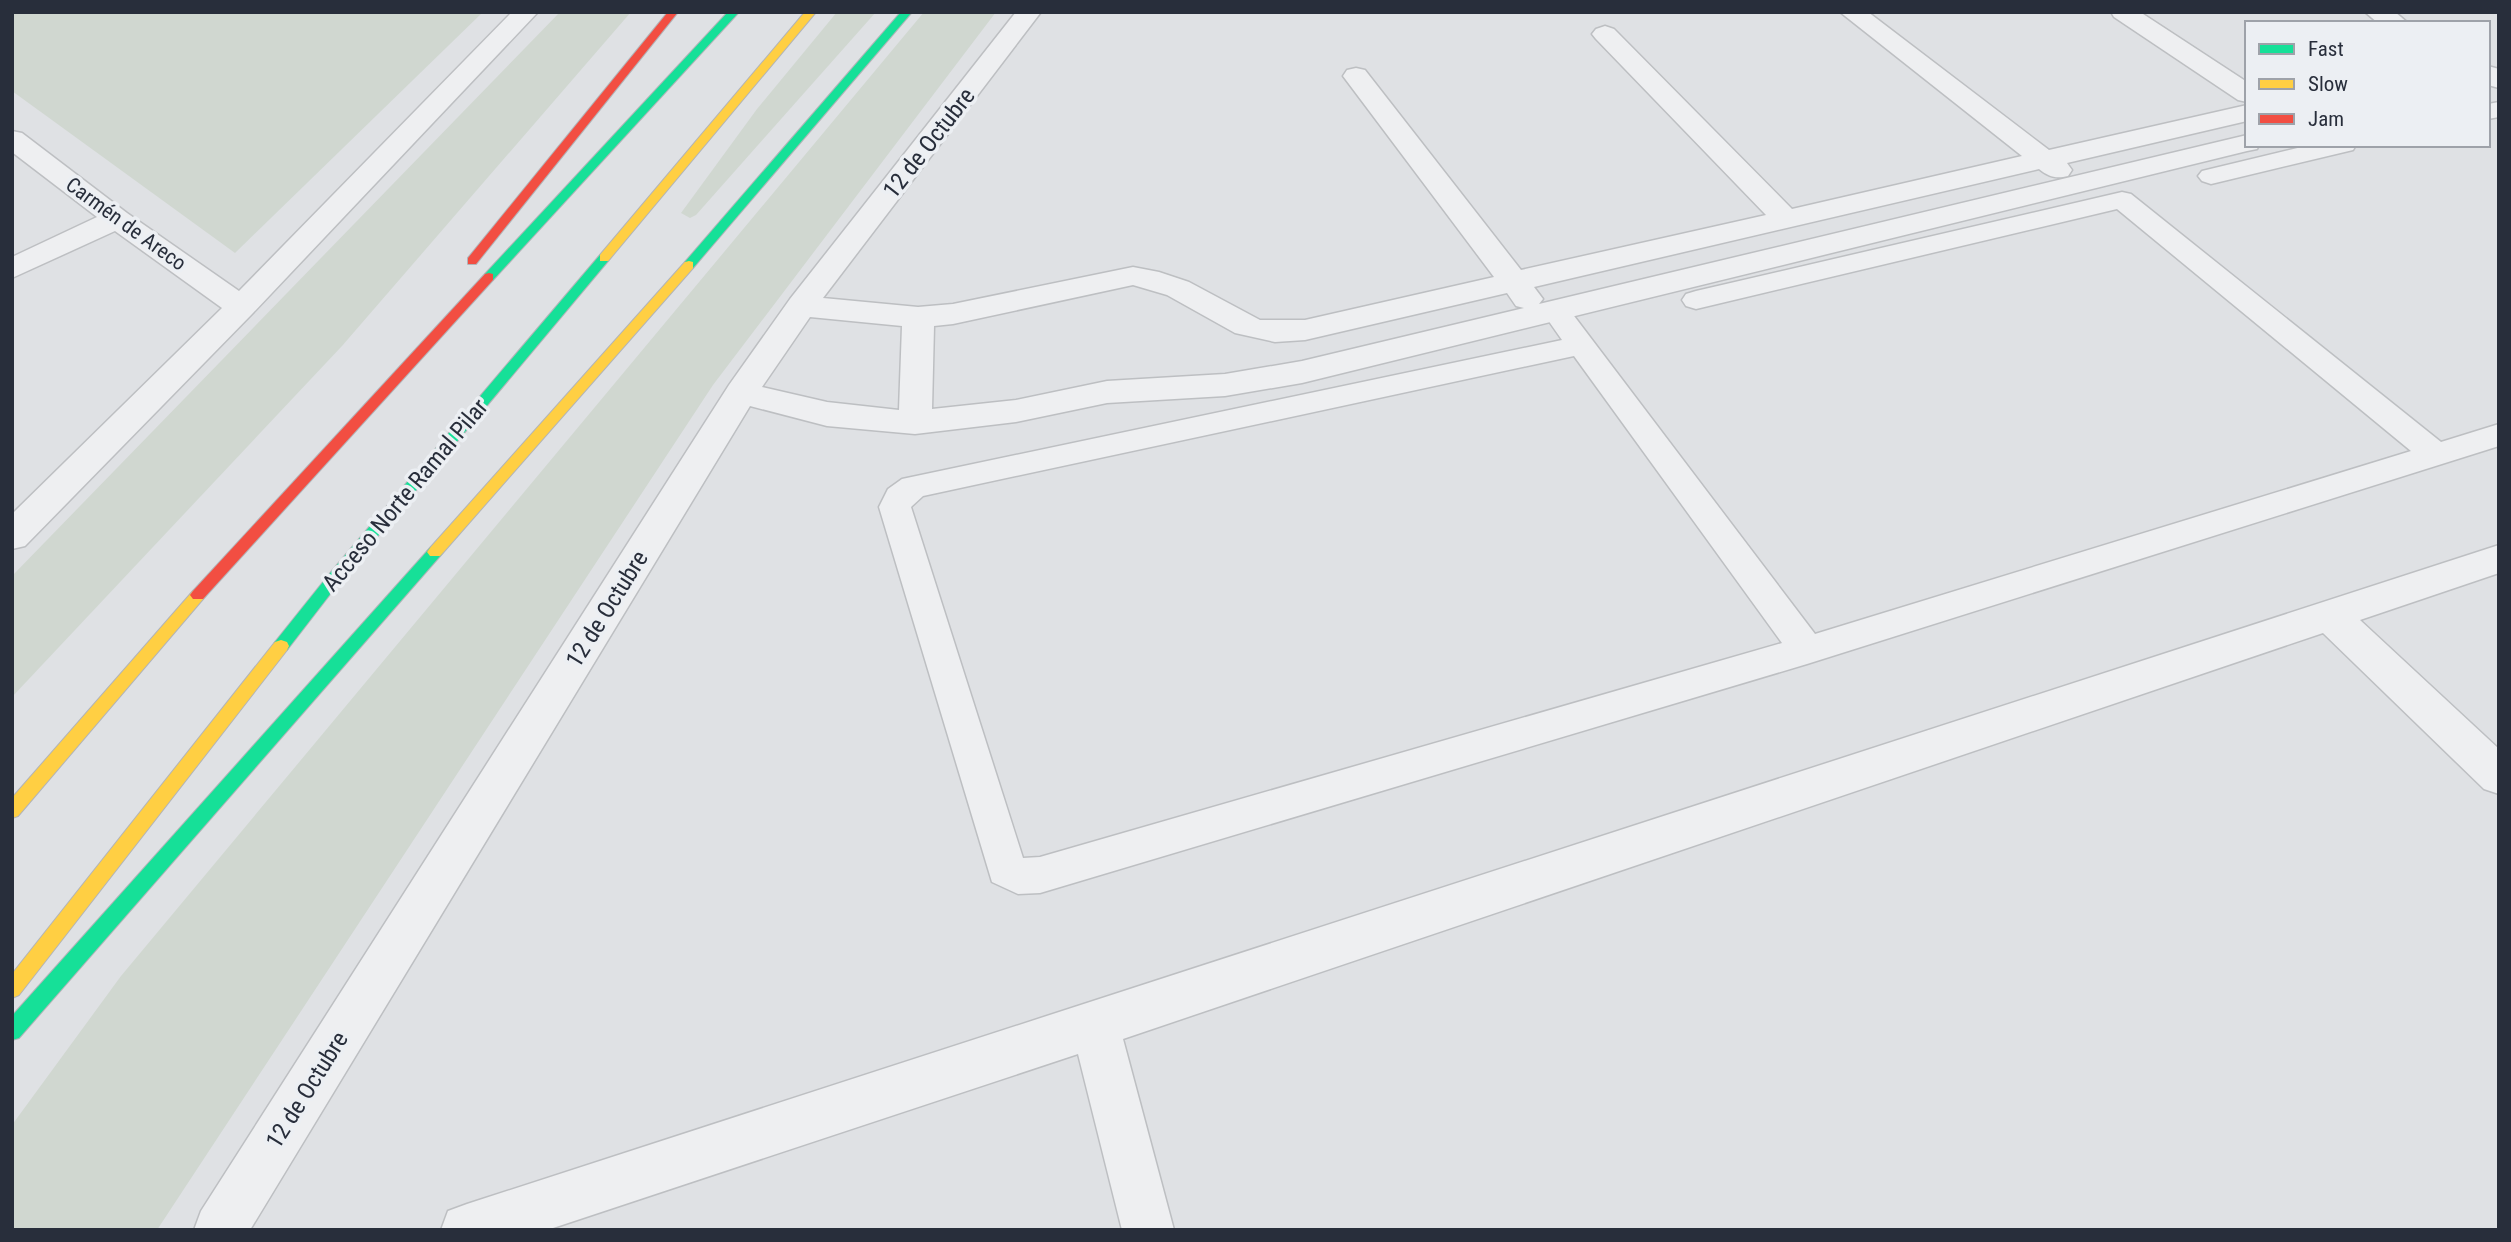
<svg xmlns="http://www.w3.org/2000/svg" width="2511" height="1242" viewBox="0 0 2511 1242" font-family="'Roboto Condensed',sans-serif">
	<rect width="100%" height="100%" fill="#dfe1e4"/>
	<g fill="#d0d7d0">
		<polygon points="12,12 483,12 235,253 12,91"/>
		<polygon points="560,12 631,12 342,346 12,697 12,576"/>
		<polygon points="837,12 876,12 696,215 690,218 681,213 757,109"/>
		<polygon points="924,12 996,12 713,385 157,1230 12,1230 12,1125 121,976"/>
	</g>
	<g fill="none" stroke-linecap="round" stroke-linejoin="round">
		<defs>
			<g id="lane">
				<polygon points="2499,102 2499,117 2488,119 2488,104"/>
				<polygon points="2310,145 2356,145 2353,150 2211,184 2202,181 2198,176 2202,171"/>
				<path d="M2122,192L2131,194L2441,442L2499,424V446L1807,664L1040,893L1018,894L992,882L879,507L888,489L902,479L1562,340L1541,310L1545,304L1555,301L1565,304L1815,634L2411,451L2117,209L1696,309L1686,306L1682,300L1686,294L1696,291ZM1574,356L1782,643L1040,857L1023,858L911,507L923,496Z"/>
			</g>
			<g id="street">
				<polygon points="512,12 538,12 252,314 25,546 12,549 12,514 222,308 115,231 12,278 12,257 97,217 12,152 12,131 22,133 127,213 239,291"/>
				<path d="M1016,12H1041L823,298L918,307L953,304L1133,267L1159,272L1189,282L1260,320H1305L1494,277L1343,76L1347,70L1356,68L1365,70L1521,270L1766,215L1596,39L1592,34L1596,29L1605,26L1614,29L1792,209L2022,156L1840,12H1868L2049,150L2247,105V121L2067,163L2072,170L2068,176C2056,179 2049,177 2039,169L1534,287L1543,299L1539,304L2247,135V145H2259L2257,149L2247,151L1302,383L1225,396L1107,403L1016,422L915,434L827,426L750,406L250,1230H194L201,1211L729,385L790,299ZM1133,285L1167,295L1235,333L1275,342L1305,340L1507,293L1516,306L1524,308L1302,361L1225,374L1107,381L1016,400L932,409L934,326L953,324ZM810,317L902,326L899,410L827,402L762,387Z"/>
				<polygon points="2111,12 2140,12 2247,82 2247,102 2238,100 2114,17"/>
				<polygon points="2365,12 2395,12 2408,23 2378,23"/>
				<polygon points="2488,66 2499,69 2499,88 2488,85"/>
				<polygon points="2499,545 2499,573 2360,620 2499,749 2499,794 2484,789 2323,633 1123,1039 1174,1230 1122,1230 1078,1054 547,1230 441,1230 448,1211 467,1204"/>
			</g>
			<g id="fast">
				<polygon points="728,12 739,12 493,280 485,280 485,274"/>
				<polygon points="901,12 912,12 693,268 685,268 685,262"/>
				<polygon points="604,254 608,255 608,261 341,580 287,650 275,650 273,646 275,642 331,572 600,255"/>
				<polygon points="435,546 440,548 443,552 440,556 19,1038 12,1040 12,1016 430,548"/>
			</g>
			<g id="slow">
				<polygon points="805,12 816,12 608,261 600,261 600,255"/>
				<polygon points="689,261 693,262 693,268 440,556 430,556 427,552 430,548 685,262"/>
				<polygon points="198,589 203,591 206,595 203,599 18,816 12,818 12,798 193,591"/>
				<polygon points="281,640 287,642 289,646 287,650 19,995 12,998 12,974 275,642"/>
			</g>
			<g id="jam">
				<polygon points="668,12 678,12 476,264 468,264 468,258"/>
				<polygon points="489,273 493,274 493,280 203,599 193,599 190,595 193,591 485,274"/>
			</g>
		</defs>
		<use href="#lane" stroke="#bdbfc2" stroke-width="3"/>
		<use href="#street" stroke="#bdbfc2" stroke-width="3"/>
		<use href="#fast" stroke="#b2b4b8" stroke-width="2"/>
		<use href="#slow" stroke="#b2b4b8" stroke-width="2"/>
		<use href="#jam" stroke="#b2b4b8" stroke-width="2"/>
		<use href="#lane" fill="#eeeff1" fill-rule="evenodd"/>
		<use href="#street" fill="#eeeff1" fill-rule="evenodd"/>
		<use href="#fast" fill="#16e098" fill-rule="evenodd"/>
		<use href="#slow" fill="#ffcf43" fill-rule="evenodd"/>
		<use href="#jam" fill="#f24e42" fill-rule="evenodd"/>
	</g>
	<g text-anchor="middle" stroke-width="7" stroke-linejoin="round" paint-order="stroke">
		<g font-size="21" fill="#282e3b" stroke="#eceff3">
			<text transform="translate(126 224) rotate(36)" y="7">Carmén de Areco</text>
		</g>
		<g font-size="24" fill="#282e3b" stroke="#eceff3">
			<text transform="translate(929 143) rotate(-52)" y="8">12 de Octubre</text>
			<text transform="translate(405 495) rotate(-50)" y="8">Acceso Norte Ramal Pilar</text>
			<text transform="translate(607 609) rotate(-58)" y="8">12 de Octubre</text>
			<text transform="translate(307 1090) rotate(-58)" y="8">12 de Octubre</text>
		</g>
	</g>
	<rect width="2511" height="1242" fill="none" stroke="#282e3b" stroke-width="28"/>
	<rect x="2245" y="21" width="245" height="126" fill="#eceff3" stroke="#9ea2a9" stroke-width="2"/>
	<rect x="2259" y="44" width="35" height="10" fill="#16e098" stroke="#9ea2a9" stroke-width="2"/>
	<text x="2308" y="56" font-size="21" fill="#282e3b">Fast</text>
	<rect x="2259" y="79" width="35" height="10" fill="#ffcf43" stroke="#9ea2a9" stroke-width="2"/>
	<text x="2308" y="91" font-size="21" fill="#282e3b">Slow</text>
	<rect x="2259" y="114" width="35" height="10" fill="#f24e42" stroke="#9ea2a9" stroke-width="2"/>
	<text x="2308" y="126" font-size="21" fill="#282e3b">Jam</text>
</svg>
